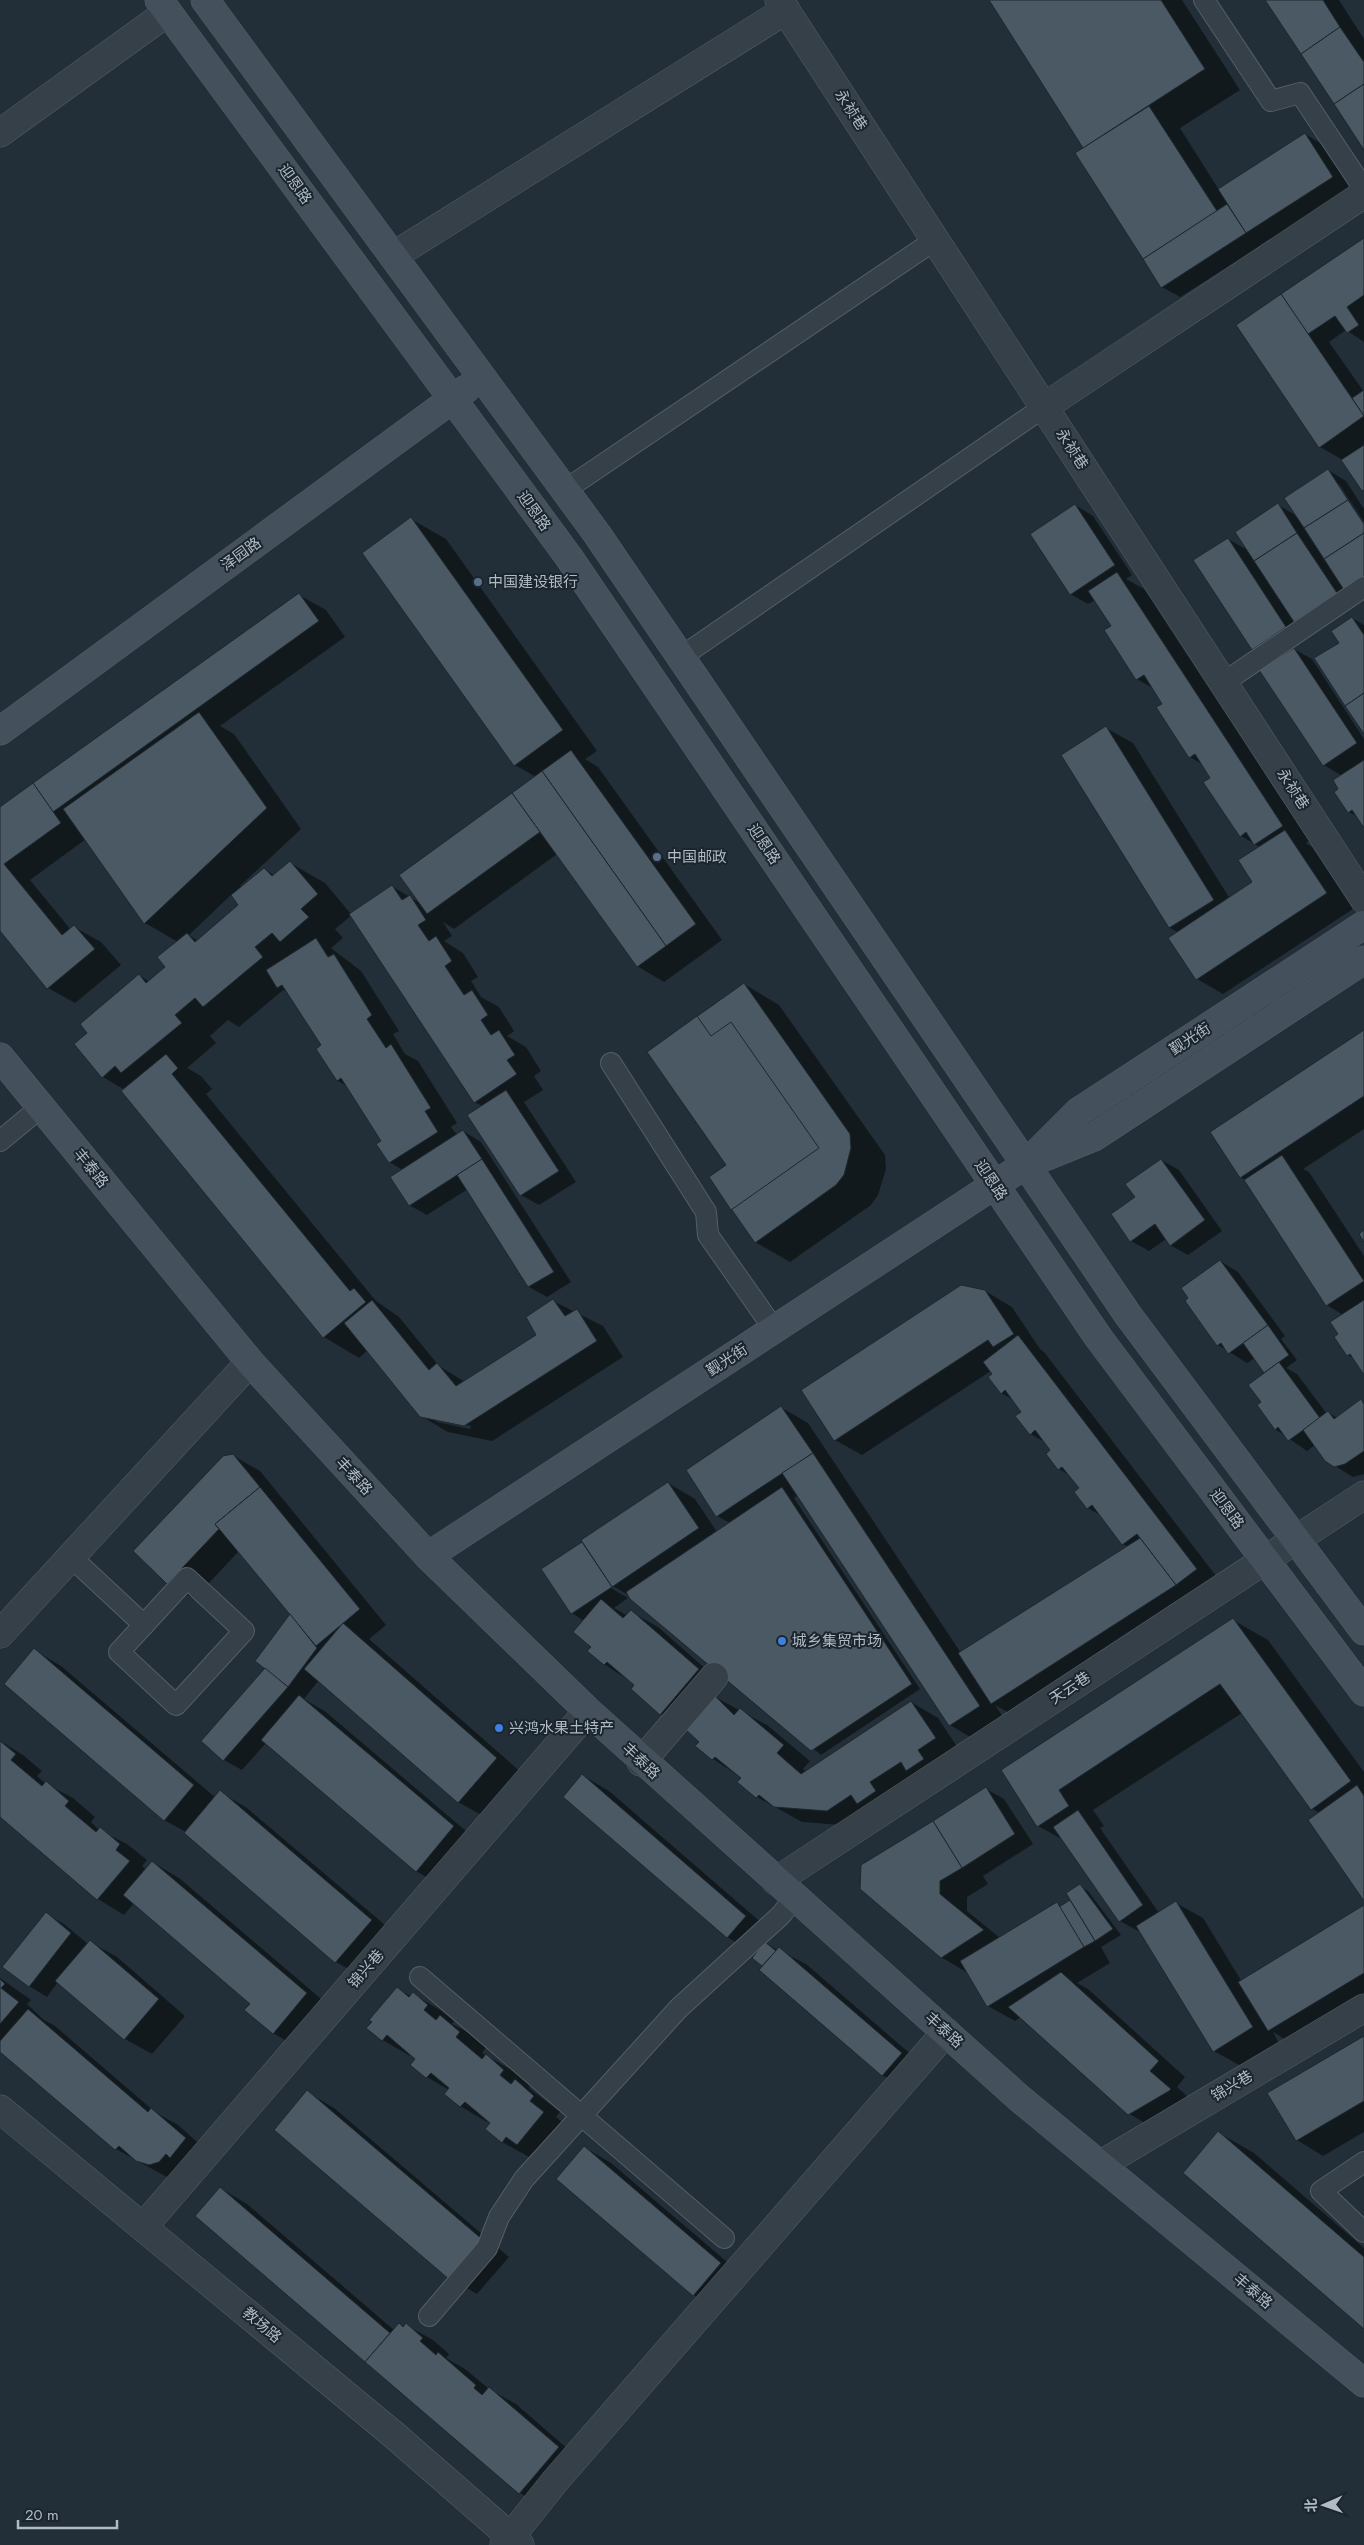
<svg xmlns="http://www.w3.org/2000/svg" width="1364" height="2545" viewBox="0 0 1364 2545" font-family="Jost,'Noto Sans SC',sans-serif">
	<rect width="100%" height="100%" fill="#222f38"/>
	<g fill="#0007" fill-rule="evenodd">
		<polygon points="990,0 1182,0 1240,90 1180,128 1219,190 1305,134 1332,150 1359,193 1274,248 1265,243 1180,297 1162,287 1085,148"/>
		<polygon points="1267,0 1339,0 1364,39 1364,147"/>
		<polygon points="1364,239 1364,342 1346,330 1329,342 1364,392 1364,492 1343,460 1320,447 1238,325"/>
		<polygon points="1328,470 1346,481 1364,509 1364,522 1339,484 1336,484 1364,526 1364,599 1313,631 1291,618 1304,638 1271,660 1253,649 1228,539 1249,551 1278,505 1297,516"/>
		<polygon points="1075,505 1093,516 1132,575 1126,579 1144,589 1309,841 1306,843 1312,847 1353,909 1223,994 1197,979 1179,933 1170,928 1063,756 1106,728 1133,743 1230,899 1254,883 1260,847 1241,836 1212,778 1203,765 1190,757 1154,689 1137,679 1113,626 1095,600 1088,604 1070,594"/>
		<path d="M411,519L446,539L597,751L585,759L598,767L722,940L664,982L637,966L557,854L454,929L443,922L452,936L444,941L463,953L478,977L471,981L481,997L499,1007L514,1031L507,1036L526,1047L541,1071L534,1076L543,1090L524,1102L576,1182L539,1205L521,1195L483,1106L474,1102L352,915L335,929L343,938L331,948L361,971L399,1031L393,1034L405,1054L418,1061L457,1123L451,1127L457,1135L463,1131L481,1142L571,1282L547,1297L529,1287L468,1189L427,1215L409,1205L403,1170L389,1162L383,1141L348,1087L338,1081L322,1046L289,993L283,990L239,1027L228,1020L210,1036L216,1043L187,1068L201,1076L212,1089L206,1094L376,1301L399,1317L439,1366L465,1382L538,1335L553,1301L603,1326L623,1357L492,1441L448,1432L421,1416L368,1350L359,1358L324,1337L125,1090L103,1077L89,1033L139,975L150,982L167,967L178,942L145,923L86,839L30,880L71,930L74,927L101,942L121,965L75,1003L48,988L0,929V809L299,595L326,610L345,637L220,726L234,734L301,829L240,886L242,888L264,869L275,876L290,863L325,883L351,914L393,887L420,903L400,875L536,777L515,765ZM232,894L240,905L198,941L189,935ZM437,1419L471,1426L470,1429L437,1422Z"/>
		<polygon points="1352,618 1364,625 1364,732 1340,643"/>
		<polygon points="1294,649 1312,659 1364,739 1364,826 1358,817 1349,812 1340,789 1342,776 1324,765"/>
		<polygon points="744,984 779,1005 885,1155 886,1169 878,1195 871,1205 790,1262 755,1242 727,1165"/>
		<polygon points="1364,1032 1364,1129 1303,1169 1309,1172 1364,1256 1364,1372 1355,1359 1348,1355 1339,1335 1343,1315 1327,1305 1245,1180 1241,1177"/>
		<polygon points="1161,1160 1179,1170 1222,1231 1188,1255 1170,1245 1166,1239 1149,1251 1131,1241 1136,1197"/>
		<polygon points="1220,1261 1238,1272 1285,1336 1281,1339 1297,1360 1286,1368 1297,1374 1327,1414 1328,1413 1338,1418 1361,1401 1364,1403 1364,1474 1353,1477 1335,1466 1315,1445 1307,1451 1275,1429 1262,1403 1267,1373 1255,1358 1247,1363 1218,1345"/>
		<polygon points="985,1291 1012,1307 1040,1349 1044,1352 1223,1585 1018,1718 995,1705 1006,1721 977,1741 950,1725 798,1495 794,1498 920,1689 821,1755 630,1596 607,1583 606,1585 628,1598 614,1608 628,1616 631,1612 658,1627 725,1686 715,1697 767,1725 810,1761 803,1769 807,1772 911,1702 938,1718 962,1754 854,1826 802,1822 757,1797 739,1782 742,1778 713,1759 697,1746 701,1742 687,1730 661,1714 632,1689 636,1685 604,1664 592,1647 584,1621 572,1613 582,1543 586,1546 668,1483 695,1499 717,1532 730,1523 717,1516 782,1408 808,1423 961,1653 1128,1547 1123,1544 1102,1516 1088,1508 1081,1488 1071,1476 1059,1469 1052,1450 1046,1443 1031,1434 1023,1413 1014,1400 1001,1393 991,1371 862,1455 835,1440"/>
		<polygon points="232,1455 260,1471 386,1625 369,1639 523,1774 485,1817 458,1802 319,1680 304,1699 326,1712 480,1843 443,1887 416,1871 266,1743 242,1770 224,1760 291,1615 239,1551 194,1599 168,1583"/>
		<polygon points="1233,1620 1268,1640 1364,1772 1364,1899 1320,1813 1312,1809 1242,1713 1093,1810 1104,1826 1100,1828 1159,1913 1176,1903 1203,1918 1242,1982 1364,1907 1364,2014 1304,2051 1273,2032 1279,2043 1241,2066 1214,2051 1140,1930 1138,1931 1120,1921 1065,1841 1038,1826 1002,1770"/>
		<polygon points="34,1650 61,1666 216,1798 220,1792 247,1808 398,1936 363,1977 336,1962 186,1832 164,1820"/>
		<polygon points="0,1741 23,1755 42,1771 37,1776 46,1784 73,1798 95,1817 91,1822 99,1830 127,1844 147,1860 142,1866 146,1869 152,1862 179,1878 333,2009 300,2049 273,2033 252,2004 134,1903 124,1915 98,1899 0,1816"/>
		<polygon points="582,1775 609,1791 772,1932 754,1953 727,1937"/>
		<polygon points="986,1789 1004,1799 1033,1844 983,1876 988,1884 967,1897 967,1911 1000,1938 1057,1904 1062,1907 1072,1901 1080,1886 1088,1891 1121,1935 1101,1947 1110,1963 1077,1983 1088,1989 1185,2077 1177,2087 1197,2105 1155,2129 1128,2113 1021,2017 1015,2021 988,2006 968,1973 941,1957 862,1888"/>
		<polygon points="46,1914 64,1924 88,1944 90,1942 117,1957 185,2016 152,2054 125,2039 58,1982 47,1997 29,1986"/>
		<polygon points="766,1944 806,1964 928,2069 909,2091 882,2075 754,1957"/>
		<polygon points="0,1978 31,2000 27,2004 44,2020 55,2026 155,2112 178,2125 212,2155 180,2180 165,2176 116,2149 0,2052"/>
		<polygon points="397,1989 411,1996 413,1994 440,2010 454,2021 452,2024 467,2032 486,2048 482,2053 513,2071 530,2086 529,2088 560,2112 556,2117 570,2128 544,2160 533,2153 529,2157 502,2142 489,2120 487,2122 460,2106 449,2090 427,2077 417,2059 411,2054 410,2056 383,2040 368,2028"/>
		<polygon points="1364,2038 1364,2132 1323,2156 1297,2140"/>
		<polygon points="307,2092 334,2108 509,2257 477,2294 451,2279"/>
		<polygon points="1219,2133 1254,2153 1364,2248 1364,2327"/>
		<polygon points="584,2147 611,2163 747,2279 721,2310 694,2295"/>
		<polygon points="220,2188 247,2204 394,2330 406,2325 433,2340 449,2354 446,2358 465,2369 489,2389 516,2404 585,2464 546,2509 520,2493 197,2216"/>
	</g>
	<g fill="#4b5964" stroke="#1d272f">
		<polygon points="989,0 1161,0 1205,69 1083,148"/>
		<polygon points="1265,0 1323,0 1340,27 1301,54"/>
		<polygon points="1340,27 1364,62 1364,84 1334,104 1301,54"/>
		<polygon points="1364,84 1364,150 1334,104"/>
		<polygon points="1149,106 1217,211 1143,259 1075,153"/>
		<polygon points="1305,133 1333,177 1246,233 1218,189"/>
		<polygon points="1227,204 1246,233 1161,288 1143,259"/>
		<polygon points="1364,238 1364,295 1347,307 1359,325 1347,333 1335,316 1308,334 1281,294"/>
		<polygon points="1281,294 1364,416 1319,448 1236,325"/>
		<polygon points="1364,390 1364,416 1352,398"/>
		<polygon points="1364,445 1364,490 1362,491 1341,460"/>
		<polygon points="1328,469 1348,500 1304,528 1284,498"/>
		<polygon points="1348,500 1364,524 1364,533 1324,559 1304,528"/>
		<polygon points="1278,503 1297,533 1254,561 1235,532"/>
		<polygon points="1075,504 1115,565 1070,595 1030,534"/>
		<polygon points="411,517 563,730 514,766 362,553"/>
		<polygon points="1297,533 1337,593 1294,622 1254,561"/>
		<polygon points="1364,533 1364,577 1344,590 1324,559"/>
		<polygon points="1228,538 1286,627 1252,650 1193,560"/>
		<polygon points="1117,572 1283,826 1254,845 1246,832 1240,837 1203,782 1210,778 1195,754 1189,758 1156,707 1162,704 1144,675 1136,680 1104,630 1111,626 1088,591"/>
		<polygon points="299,593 319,621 53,812 33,783"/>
		<polygon points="1352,617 1364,635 1364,693 1345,706 1314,658 1339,643 1331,631"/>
		<polygon points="1294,648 1357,743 1323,766 1259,670"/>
		<polygon points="1364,693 1364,734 1345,706"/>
		<polygon points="199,712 267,808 144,924 63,809"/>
		<polygon points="1106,726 1214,900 1169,928 1061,755"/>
		<polygon points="571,750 696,924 666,946 542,771"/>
		<polygon points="1364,760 1364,828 1352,810 1348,813 1334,792 1338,789 1333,780"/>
		<polygon points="542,771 666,946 637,967 512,793"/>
		<polygon points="33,783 61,823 4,864 62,935 74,925 95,949 47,989 0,931 0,807"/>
		<polygon points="512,793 540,832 427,914 399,875"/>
		<polygon points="1285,830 1327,893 1196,980 1168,938 1252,882 1238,860"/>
		<polygon points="290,861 318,894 301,909 309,917 280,942 272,933 255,947 263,957 203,1007 195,998 175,1015 182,1023 121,1073 115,1066 102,1078 74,1044 87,1033 80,1024 139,974 146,983 165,967 157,957 187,933 195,942 238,905 231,895 264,868 272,876"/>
		<polygon points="392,885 402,900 410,895 426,920 418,925 429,941 436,936 452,961 445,966 464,995 472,990 488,1015 481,1020 491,1035 499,1030 515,1055 507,1060 517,1074 474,1103 349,914"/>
		<polygon points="316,938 328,957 334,954 372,1015 367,1019 386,1048 391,1044 431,1108 425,1111 438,1132 389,1163 376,1144 381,1141 341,1078 337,1081 316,1049 321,1045 282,985 277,988 266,970"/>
		<polygon points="744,983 850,1134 851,1148 844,1175 836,1185 755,1243 709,1177 726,1165 647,1052"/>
		<polygon points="697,1016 711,1036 731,1022 819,1148 731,1210 709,1177 726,1165 647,1052"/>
		<polygon points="1364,1030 1364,1096 1240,1178 1210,1132"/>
		<polygon points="166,1054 178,1068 172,1074 350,1291 354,1288 366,1302 323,1338 121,1091"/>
		<polygon points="506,1090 559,1171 520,1196 467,1115"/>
		<polygon points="463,1130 482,1159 409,1206 390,1177"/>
		<polygon points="1282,1155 1364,1281 1326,1306 1244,1180"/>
		<polygon points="482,1159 554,1272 528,1287 457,1175"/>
		<polygon points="1161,1159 1205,1220 1170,1246 1155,1224 1130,1242 1111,1214 1135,1197 1125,1184"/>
		<polygon points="1364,1230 1364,1242 1359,1234"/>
		<polygon points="1220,1260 1268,1325 1228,1354 1221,1343 1217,1346 1185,1301 1188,1298 1181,1288"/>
		<polygon points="961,1285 985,1290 1014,1334 993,1347 988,1340 834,1441 801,1390"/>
		<polygon points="553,1299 565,1316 577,1309 597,1341 464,1426 420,1417 344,1323 372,1300 429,1370 437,1363 456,1386 536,1335 526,1317"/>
		<polygon points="1364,1300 1364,1375 1350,1354 1347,1356 1334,1337 1338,1334 1330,1322"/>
		<polygon points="1268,1325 1289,1355 1264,1373 1243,1343"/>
		<polygon points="1018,1335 1197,1569 1176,1585 1137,1534 1122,1545 1092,1505 1087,1509 1074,1492 1079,1488 1062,1467 1058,1470 1046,1454 1050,1450 1035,1430 1030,1435 1015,1416 1021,1412 1005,1390 1001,1394 988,1377 992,1374 983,1362"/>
		<polygon points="1279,1362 1320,1418 1288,1441 1278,1427 1275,1430 1257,1405 1261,1402 1248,1385"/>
		<polygon points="1361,1399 1364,1404 1364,1451 1345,1464 1334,1467 1325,1461 1303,1430 1328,1411 1334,1419"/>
		<polygon points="781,1406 813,1453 716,1517 686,1470"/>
		<polygon points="813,1453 980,1706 949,1726 782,1473"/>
		<polygon points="233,1454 260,1487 215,1524 219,1529 167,1584 133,1551 223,1456"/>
		<polygon points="668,1482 699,1528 612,1587 581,1540"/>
		<polygon points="260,1487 360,1609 316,1646 215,1524"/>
		<polygon points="782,1487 912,1684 811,1751 630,1599 626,1592"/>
		<polygon points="1140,1538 1176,1585 991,1704 958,1653"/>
		<polygon points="582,1542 612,1587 571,1614 541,1569"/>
		<polygon points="601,1599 623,1618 631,1610 699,1669 660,1715 631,1689 634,1685 607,1662 604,1665 587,1651 591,1647 573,1632"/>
		<polygon points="290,1614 317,1648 288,1687 255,1661"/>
		<polygon points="1233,1618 1351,1781 1311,1810 1220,1684 1059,1790 1069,1806 1037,1827 1001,1770"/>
		<polygon points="343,1623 497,1758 458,1803 304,1669"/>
		<polygon points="34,1648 194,1785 164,1821 4,1684"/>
		<polygon points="265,1668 288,1687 223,1761 201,1741"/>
		<polygon points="713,1694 734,1715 740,1708 784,1745 777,1753 801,1774 911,1701 936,1738 918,1750 924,1759 906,1771 901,1762 870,1782 876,1791 857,1804 851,1795 827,1811 774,1807 759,1795 756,1798 737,1782 741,1778 715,1757 712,1760 695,1746 699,1742 684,1728"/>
		<polygon points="299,1695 454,1826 416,1872 261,1740"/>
		<polygon points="0,1741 16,1754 11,1760 42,1786 46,1781 69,1801 65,1806 96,1832 100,1827 120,1844 116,1850 130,1861 97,1900 0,1817"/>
		<polygon points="582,1774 746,1916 727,1938 563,1797"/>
		<polygon points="1357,1785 1364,1796 1364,1901 1308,1820"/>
		<polygon points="986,1787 1015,1834 962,1868 933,1821"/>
		<polygon points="220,1790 372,1920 335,1963 184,1833"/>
		<polygon points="1078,1810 1143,1905 1119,1922 1053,1827"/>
		<polygon points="933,1821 962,1868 940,1881 940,1894 984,1930 941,1958 860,1889 861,1865"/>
		<polygon points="152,1861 307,1993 273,2034 244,2010 250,2004 123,1895"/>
		<polygon points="1080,1884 1113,1929 1095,1941 1066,1893"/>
		<polygon points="1070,1900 1095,1941 1084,1947 1059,1907"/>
		<polygon points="1176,1901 1253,2027 1213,2052 1136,1926"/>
		<polygon points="1057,1902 1084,1947 987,2007 960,1961"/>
		<polygon points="1364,1905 1364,1973 1268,2031 1238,1982"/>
		<polygon points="46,1912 71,1933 29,1987 2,1967"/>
		<polygon points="90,1940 159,1999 124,2040 55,1981"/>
		<polygon points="765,1942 776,1951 762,1966 752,1958"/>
		<polygon points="779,1947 902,2053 882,2076 759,1970"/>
		<polygon points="1061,1972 1159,2061 1150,2071 1171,2089 1169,2091 1128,2115 1008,2007"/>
		<polygon points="0,1979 5,1984 1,1988 19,2002 0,2024"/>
		<polygon points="397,1987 409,1997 413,1992 428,2005 424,2010 436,2020 440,2015 460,2032 456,2037 482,2059 486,2054 504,2070 500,2075 511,2084 515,2079 534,2096 530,2101 544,2112 517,2145 506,2137 502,2143 485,2129 490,2123 465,2102 460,2107 444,2094 449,2088 431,2073 426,2078 410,2065 415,2059 387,2035 382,2041 366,2028 372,2022 369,2020"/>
		<polygon points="28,2009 148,2112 151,2108 186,2138 170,2158 166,2154 159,2162 149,2165 136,2161 119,2146 115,2150 0,2052 0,2041"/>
		<polygon points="1364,2036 1364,2101 1296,2141 1267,2093"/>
		<polygon points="307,2090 483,2240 450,2280 274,2130"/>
		<polygon points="1218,2131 1364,2257 1364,2329 1183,2173"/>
		<polygon points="584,2146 721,2263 693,2296 556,2179"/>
		<polygon points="220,2187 390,2333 365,2362 195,2216"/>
		<polygon points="399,2323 403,2327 406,2323 423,2338 420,2341 436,2355 438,2352 476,2385 474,2388 482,2395 489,2387 559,2447 519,2494 365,2362"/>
	</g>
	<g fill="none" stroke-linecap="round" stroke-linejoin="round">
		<defs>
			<g id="lane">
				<polyline points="1204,0 1271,101 1300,93 1364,189"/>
				<polyline points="565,490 935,240"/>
				<polyline points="681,657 1044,407"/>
				<polyline points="1223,683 1364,587"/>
				<polyline points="611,1063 706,1212 708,1235 774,1329"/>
				<polyline points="0,1141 41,1107"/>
				<polyline points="71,1557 144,1625"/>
				<polygon points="187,1578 244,1631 176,1705 119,1652"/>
				<polyline points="420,1977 724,2238"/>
				<polyline points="1364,2162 1321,2191 1364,2232"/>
				<polyline points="429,2316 487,2248 499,2217 524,2179 679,2008 781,1915 795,1897"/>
			</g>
			<g id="street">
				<polyline points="779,0 1364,899"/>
				<polyline points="0,133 168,12"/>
				<polyline points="393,256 786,10"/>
				<polyline points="1044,407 1364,194"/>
				<polyline points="0,1634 250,1362"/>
				<polyline points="641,1762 714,1677"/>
				<polyline points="776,1881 1364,1495"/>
				<polyline points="0,2109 394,2435 520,2545"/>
				<polyline points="1100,2165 1364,2008"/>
				<polyline points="144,2226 588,1711"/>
				<polyline points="504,2545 555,2481 946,2032"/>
			</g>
			<g id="secondary">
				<polyline points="159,0 568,556 1098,1337 1364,1692"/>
				<polyline points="205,0 597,534 1128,1315 1364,1631"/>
				<polyline points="0,731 466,389"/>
				<polyline points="0,1057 250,1362 428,1556 588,1711 1019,2098 1364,2383"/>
				<polyline points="1035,1155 1078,1112 1364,925"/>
				<polyline points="428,1556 1025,1165 1094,1137 1364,960"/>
			</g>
		</defs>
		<use href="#lane" stroke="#545e67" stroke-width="22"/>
		<use href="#street" stroke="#545e67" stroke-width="29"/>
		<use href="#secondary" stroke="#545e67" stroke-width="29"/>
		<use href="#lane" stroke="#364049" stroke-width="20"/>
		<use href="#street" stroke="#364049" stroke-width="28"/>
		<use href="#secondary" stroke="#44505c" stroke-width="28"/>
	</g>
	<g fill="#5c6f8a" stroke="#1b252d" stroke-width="2">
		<circle cx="478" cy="582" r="5"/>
		<circle cx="657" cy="857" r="5"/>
	</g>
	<g fill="#3f7fe0" stroke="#1b252d" stroke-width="2">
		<circle cx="782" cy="1641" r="5"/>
		<circle cx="499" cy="1728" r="5"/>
	</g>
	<g text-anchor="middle" stroke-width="4" stroke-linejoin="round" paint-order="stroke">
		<g font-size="15" fill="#b1bbc5" stroke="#1b252d">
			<text transform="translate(851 110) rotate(57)" y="5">永祯巷</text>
			<text transform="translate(295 184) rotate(54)" y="5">迎恩路</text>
			<text transform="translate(1072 449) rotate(57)" y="5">永祯巷</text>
			<text transform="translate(534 511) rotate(54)" y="5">迎恩路</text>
			<text transform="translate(241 554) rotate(-36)" y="5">泽园路</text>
			<text transform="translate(1293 789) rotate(57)" y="5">永祯巷</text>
			<text transform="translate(764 844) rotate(56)" y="5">迎恩路</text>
			<text transform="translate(1190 1039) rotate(-33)" y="5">觐光街</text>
			<text transform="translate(91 1168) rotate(51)" y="5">丰泰路</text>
			<text transform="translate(991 1180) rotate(56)" y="5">迎恩路</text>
			<text transform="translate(727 1360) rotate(-33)" y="5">觐光街</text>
			<text transform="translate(354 1476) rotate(47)" y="5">丰泰路</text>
			<text transform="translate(1227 1509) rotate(53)" y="5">迎恩路</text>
			<text transform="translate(1070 1688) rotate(-33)" y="5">天云巷</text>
			<text transform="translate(641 1761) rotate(43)" y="5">丰泰路</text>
			<text transform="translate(366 1969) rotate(-49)" y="5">锦兴巷</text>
			<text transform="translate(944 2030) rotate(42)" y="5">丰泰路</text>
			<text transform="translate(1232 2086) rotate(-31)" y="5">锦兴巷</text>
			<text transform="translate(1253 2291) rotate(40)" y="5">丰泰路</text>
			<text transform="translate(262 2325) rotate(40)" y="5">教场路</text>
		</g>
		<g font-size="15" fill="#b1bbc5" stroke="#1b252d" text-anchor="start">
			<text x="488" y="587">中国建设银行</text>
			<text x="667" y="862">中国邮政</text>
			<text x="792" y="1646">城乡集贸市场</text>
			<text x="509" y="1733">兴鸿水果土特产</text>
		</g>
	</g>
	<g transform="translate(1324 2505) rotate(268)" stroke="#1b252d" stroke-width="4" paint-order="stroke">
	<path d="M0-4L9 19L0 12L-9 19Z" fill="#b1bbc5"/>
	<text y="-8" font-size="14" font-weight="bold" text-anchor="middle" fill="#b1bbc5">北</text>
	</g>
	<path d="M18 2520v8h99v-8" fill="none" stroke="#b1bbc5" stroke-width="2.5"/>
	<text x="25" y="2520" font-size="15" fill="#b1bbc5" stroke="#1b252d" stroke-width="4" paint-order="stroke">20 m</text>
</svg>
